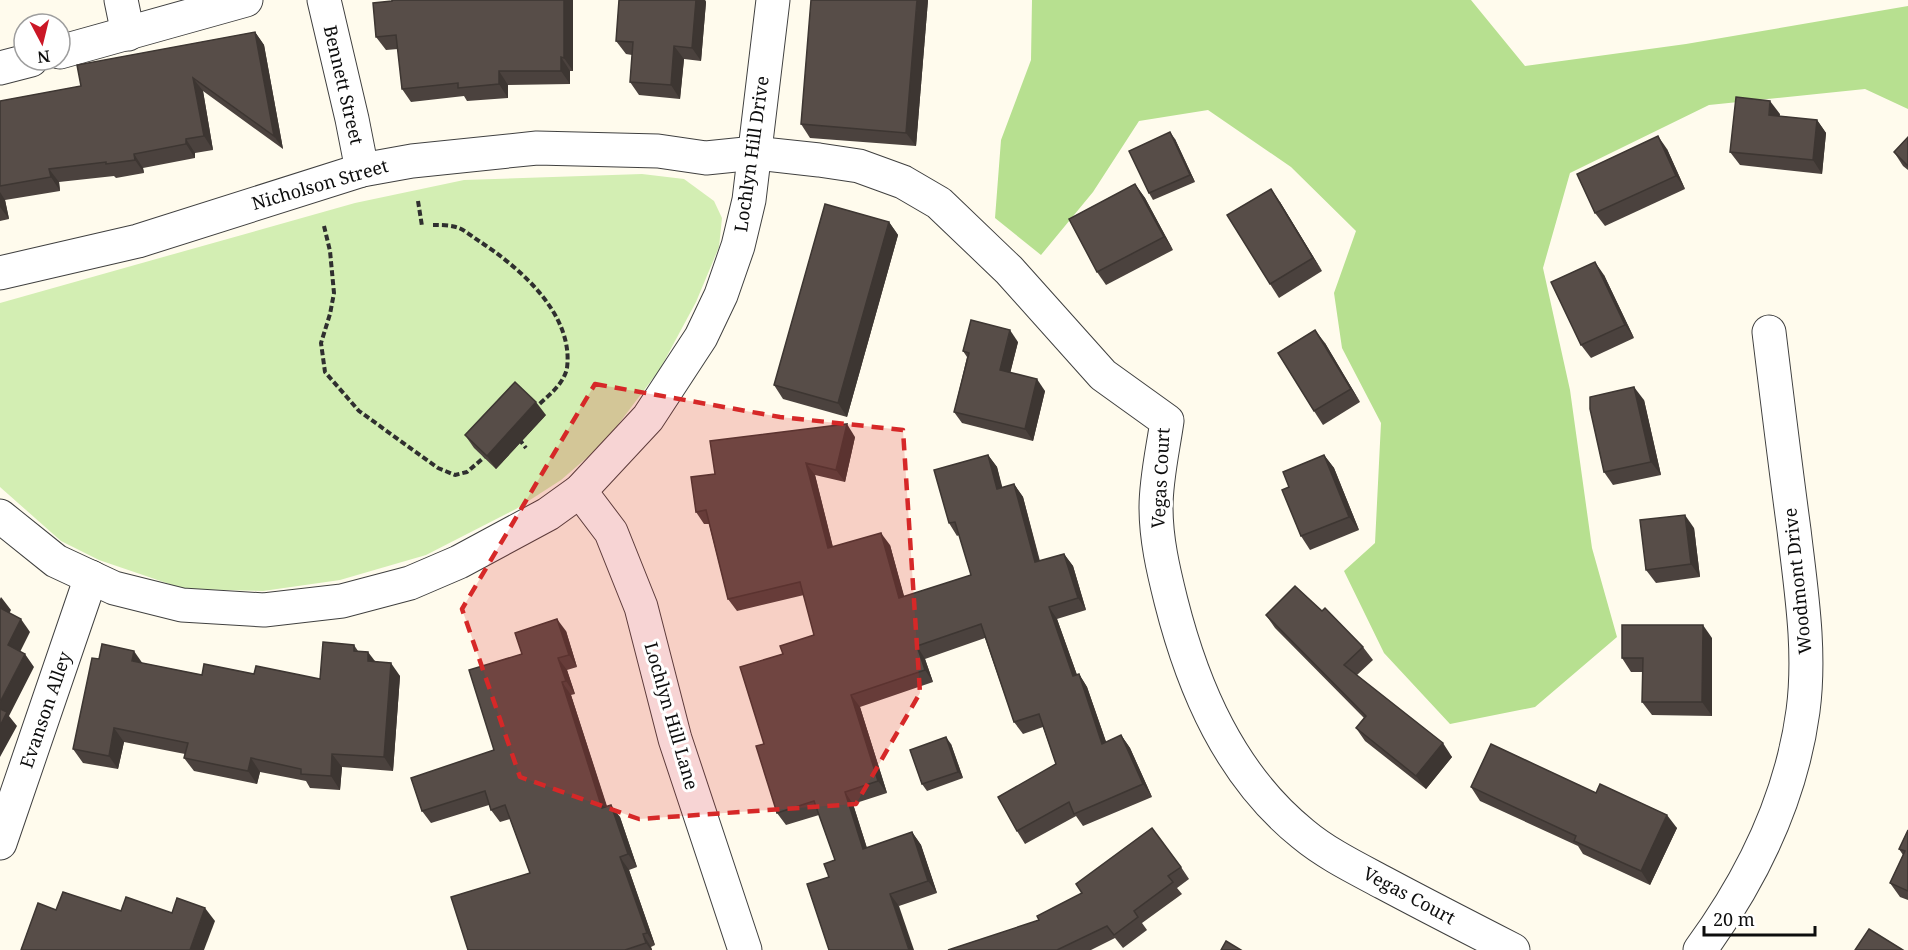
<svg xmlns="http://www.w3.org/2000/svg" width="1908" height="950" viewBox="0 0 1908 950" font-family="'Noto Serif',serif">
	<rect width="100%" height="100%" fill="#fffbed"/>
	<polygon fill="#d3eeb3" points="642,174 684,179 714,201 722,218 719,247 696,302 660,369 605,442 561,480 516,509 426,555 340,580 263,591 184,589 99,560 61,541 0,487 0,303 355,203 464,180"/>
	<polygon fill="#b7e090" points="1032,0 1471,0 1525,66 1686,44 1908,6 1908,109 1865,89 1709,105 1570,173 1543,268 1570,390 1592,548 1617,637 1535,707 1450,724 1384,653 1344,571 1375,543 1381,423 1342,348 1334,293 1356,231 1291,167 1208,110 1139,121 1093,192 1041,255 995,218 1001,140 1031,60"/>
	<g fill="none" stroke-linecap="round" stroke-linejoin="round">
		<defs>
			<g id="minor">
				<polyline points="121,0 128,34"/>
				<polyline points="324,0 352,119 362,170"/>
				<polyline points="60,52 246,0"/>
				<polyline points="0,68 31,60"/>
				<path d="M0,273L138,241L362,170L412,161L537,148L658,151L706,158L755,153L819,160L859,166L903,182L939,203L1009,270L1103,375L1167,421C1163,449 1156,479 1156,507C1156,539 1163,569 1171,601C1193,688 1230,775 1303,834C1327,854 1356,868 1384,883C1427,906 1470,928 1513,950"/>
				<polyline points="580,491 611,532 641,607 675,739 745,950"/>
				<polyline points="0,516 56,561 114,588 182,605 264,610 342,601 410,583 459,562 548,514 580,491 648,418 701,337 721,295 738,246 749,200 773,0"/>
				<polyline points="0,843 91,577"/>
				<path d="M1700,950C1752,879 1791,800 1803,711C1811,651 1801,590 1794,530C1785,464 1777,398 1769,332"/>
			</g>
		</defs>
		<use href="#minor" stroke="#404040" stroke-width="35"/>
		<g stroke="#2f2f2f" stroke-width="4" stroke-dasharray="6 3" stroke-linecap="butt">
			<polyline points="418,201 422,226"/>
			<path d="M433,225C440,225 449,225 456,227C464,229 472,237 479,241C519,267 574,314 567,368C564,384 547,397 536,407"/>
			<polyline points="324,226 330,251 334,293 330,314 321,343 325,372 359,411 438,468 455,475 467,472 488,454"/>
			<polyline points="519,439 526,448"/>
		</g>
		<use href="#minor" stroke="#fff" stroke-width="33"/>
	</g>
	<g fill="#4b423e">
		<polygon points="392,0 573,0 573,71 570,71 570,84 508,85 508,98 467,101 464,96 411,102 402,89 398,49 386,50 376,37"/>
		<polygon points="619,0 705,0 706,2 701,61 684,59 680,99 639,95 630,82 632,55 626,54 616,41"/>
		<polygon points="928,0 916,146 810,138 801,124"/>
		<polygon points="255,32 264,45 283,149 203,91 213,150 195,153 195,158 143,168 144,173 116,178 114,176 59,182 60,191 5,200 9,219 0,221 0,101 81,86"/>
		<polygon points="1780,114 1779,116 1817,120 1826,133 1822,174 1740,165 1730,152"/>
		<polygon points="1908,137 1908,170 1903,166 1894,152"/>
		<polygon points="1175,139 1195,182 1153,200 1149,193"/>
		<polygon points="1667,149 1685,189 1605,226 1595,213"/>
		<polygon points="1135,184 1145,198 1173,250 1106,285 1097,272"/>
		<polygon points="1280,202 1322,271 1279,298 1270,284"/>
		<polygon points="889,222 898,235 847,417 783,399 774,385"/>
		<polygon points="1604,275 1634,338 1591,358 1581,345"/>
		<polygon points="1018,342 1010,373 1045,391 1033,441 962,423 954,412 967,357 963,351"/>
		<polygon points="1325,343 1360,402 1323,425 1314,411"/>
		<polygon points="1644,400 1661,475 1613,485 1604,472"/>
		<polygon points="546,415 496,469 474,448 465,435"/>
		<polygon points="855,437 845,482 815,475 833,547 890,545 904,597 971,575 959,535 957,536 949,523 988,455 997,467 1002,488 1014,484 1023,497 1040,561 1064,554 1073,566 1086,610 1057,619 1077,675 1079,674 1087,687 1106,742 1121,735 1130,748 1152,797 1083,826 1076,816 1025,844 1017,831 1056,764 1043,727 1023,734 1014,722 985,638 925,659 933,682 860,707 887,793 853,804 867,848 912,832 921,845 937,893 899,906 829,877 835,860 819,815 786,825 777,813 764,744 783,654 814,635 804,595 737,611 728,599 709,524 704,524 696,512 715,474"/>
		<polygon points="1324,455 1334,468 1359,530 1310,550 1301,536 1289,487"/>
		<polygon points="1694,528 1700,577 1656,583 1646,570"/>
		<polygon points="1322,611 1363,647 1373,660 1357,675 1452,757 1426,789 1365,741 1356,728 1364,718 1275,628 1266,615"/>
		<polygon points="566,631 577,667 567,670 575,694 571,695 607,806 620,817 637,867 629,870 655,945 651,947 652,950 468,950 530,873 510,819 500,822 491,810 489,805 431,823 422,811 494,750 522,654"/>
		<polygon points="1712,638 1712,716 1652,715 1642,702 1643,672 1631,672 1622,658"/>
		<polygon points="354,645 358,651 400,676 393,771 342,767 340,790 310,788 306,781 260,772 257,784 194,771 184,758 185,754 124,742 118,769 83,763 73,749 99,659 142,663 202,675 254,674 320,679"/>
		<polygon points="951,744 963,778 927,791 922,784"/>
		<polygon points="1471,787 1596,793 1677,828 1650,885 1583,854 1578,846 1480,801"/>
		<polygon points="1908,830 1908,900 1900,897 1890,883 1903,855 1899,849"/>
		<polygon points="1181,867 1189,879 1177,888 1182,894 1142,923 1147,930 1123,948 1115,938 1091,950 948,950 1039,920"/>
	</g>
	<g fill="#3d3632">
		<polygon points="564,0 573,0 573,71 564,58"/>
		<polygon points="696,0 705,0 706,2 701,61 692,48"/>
		<polygon points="917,0 928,0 916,146 906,133"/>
		<polygon points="255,32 264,45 283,149 274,136"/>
		<polygon points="674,46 684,59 680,99 671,85"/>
		<polygon points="561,57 570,71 570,84 561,71"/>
		<polygon points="499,71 508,85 508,98 499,84"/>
		<polygon points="193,78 203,91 213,150 204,136"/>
		<polygon points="1770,101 1780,114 1778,128 1769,115"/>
		<polygon points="1817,120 1826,133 1822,174 1813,160"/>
		<polygon points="1170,132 1175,139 1195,182 1190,175"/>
		<polygon points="1658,136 1667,149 1685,189 1676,176"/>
		<polygon points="186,139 195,153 195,158 186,144"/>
		<polygon points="134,154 143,168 144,173 135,160"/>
		<polygon points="49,169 59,182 60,191 51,177"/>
		<polygon points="1135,184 1145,198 1173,250 1164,237"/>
		<polygon points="1271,189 1280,202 1322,271 1313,258"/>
		<polygon points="0,192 5,200 9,219 0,207"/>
		<polygon points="889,222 898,235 847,417 838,403"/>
		<polygon points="1595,262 1604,275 1634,338 1625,325"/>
		<polygon points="1010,330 1018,342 1008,382 1000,370"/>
		<polygon points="1315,330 1325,343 1360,402 1351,389"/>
		<polygon points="1037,379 1045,391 1033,441 1025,429"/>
		<polygon points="1634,387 1644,400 1661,475 1651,462"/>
		<polygon points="536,402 546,415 496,469 487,456"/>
		<polygon points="847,424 855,437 845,482 836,470"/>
		<polygon points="988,455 997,467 1006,501 997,489"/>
		<polygon points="1324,455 1334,468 1359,530 1349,517"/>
		<polygon points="806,463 815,475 836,560 828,548"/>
		<polygon points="1014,484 1023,497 1043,575 1035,562"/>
		<polygon points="1685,515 1694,528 1700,577 1691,564"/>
		<polygon points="881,533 890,545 908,610 899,598"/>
		<polygon points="1064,554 1073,566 1086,610 1078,598"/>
		<polygon points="1,597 11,610 6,620 0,612 0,599"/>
		<polygon points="1049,607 1057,619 1082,689 1073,676"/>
		<polygon points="21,619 30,632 17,658 8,645"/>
		<polygon points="557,619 566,631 577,667 569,655"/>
		<polygon points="1703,625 1712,638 1712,716 1702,702"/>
		<polygon points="917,646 925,659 933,682 925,670"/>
		<polygon points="134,651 143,664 132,661"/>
		<polygon points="368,652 378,665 368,661"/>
		<polygon points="25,654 34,667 9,716 17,726 0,757 0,702"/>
		<polygon points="558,658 567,670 575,694 566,681"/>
		<polygon points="391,663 400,676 393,771 384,757"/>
		<polygon points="1079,674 1087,687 1111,756 1102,744"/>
		<polygon points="562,682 571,695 611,820 602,808"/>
		<polygon points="851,695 860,707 887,793 878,781"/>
		<polygon points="114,728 124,742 118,769 109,756"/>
		<polygon points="1121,735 1130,748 1152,797 1143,784"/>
		<polygon points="946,737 951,744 963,778 958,772"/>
		<polygon points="1443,743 1452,757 1426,789 1416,776"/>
		<polygon points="332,754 342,767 340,790 331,776"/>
		<polygon points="251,758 260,772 257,784 248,771"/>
		<polygon points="845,792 853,804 871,861 863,849"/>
		<polygon points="611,805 620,817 637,867 628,854"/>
		<polygon points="1667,815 1677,828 1650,885 1641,871"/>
		<polygon points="912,832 921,845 937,893 928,881"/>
		<polygon points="620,857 629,870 655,945 647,933"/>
		<polygon points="890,894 899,906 914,950 909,950"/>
		<polygon points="205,908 215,921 204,950 190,950"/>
		<polygon points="643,934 651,947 652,950 651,950 646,943"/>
	</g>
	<g fill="#574d48" stroke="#3d3632" stroke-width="1.5">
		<polygon points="392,0 564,0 564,58 561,57 561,71 499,71 499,84 458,88 458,83 402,89 396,35 376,37 373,3 392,1"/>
		<polygon points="619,0 696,0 692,48 674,46 671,85 630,82 633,42 616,41"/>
		<polygon points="811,0 917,0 906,133 801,124"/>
		<polygon points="255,32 274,136 193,78 204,136 186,139 186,144 134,154 135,160 106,164 106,162 49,169 51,177 0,186 0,101 81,86 77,65"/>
		<polygon points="1736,97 1770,101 1769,115 1817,120 1813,160 1730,152"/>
		<polygon points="1170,132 1190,175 1149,193 1129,151"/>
		<polygon points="1658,136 1676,176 1595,213 1577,174"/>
		<polygon points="1908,137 1908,166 1894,152"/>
		<polygon points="1135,184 1164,237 1097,272 1069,219"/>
		<polygon points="1271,189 1313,258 1270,284 1227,215"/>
		<polygon points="825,204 889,222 838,403 774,385"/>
		<polygon points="1595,262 1625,325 1581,345 1551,282"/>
		<polygon points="971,320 1010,330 1000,370 1037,379 1025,429 954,412 969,353 963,351"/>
		<polygon points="1315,330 1351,389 1314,411 1278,353"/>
		<polygon points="515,382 536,402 487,456 465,435"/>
		<polygon points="1634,387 1651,462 1604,472 1590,409 1590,397"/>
		<polygon points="847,424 836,470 806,463 828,548 881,533 899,598 971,575 955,522 949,523 934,470 988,455 997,489 1014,484 1035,562 1064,554 1078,598 1049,607 1073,676 1079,674 1102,744 1121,735 1143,784 1074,814 1069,802 1017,831 998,797 1056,764 1039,714 1014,722 981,624 917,646 925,670 851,695 878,781 845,792 863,849 912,832 928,881 890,894 909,950 829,950 807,884 829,877 824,864 835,860 814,801 777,813 756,746 764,744 740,667 783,654 780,646 814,635 800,582 728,599 706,510 696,512 691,477 715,474 710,441"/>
		<polygon points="1324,455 1349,517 1301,536 1282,490 1289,487 1283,472"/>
		<polygon points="1685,515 1691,564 1646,570 1640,520"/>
		<polygon points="1295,586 1322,611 1325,608 1363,647 1344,665 1443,743 1416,776 1356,728 1366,716 1266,615"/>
		<polygon points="0,608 21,619 8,645 25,654 0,702"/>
		<polygon points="557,619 569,655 558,658 566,681 562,682 602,808 611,805 628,854 620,857 647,933 643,934 646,943 625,950 468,950 451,897 530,873 505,805 491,810 485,791 422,811 411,778 494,750 469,670 522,654 515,633"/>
		<polygon points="1622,625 1703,625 1702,702 1642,702 1643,658 1622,658"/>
		<polygon points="323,642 354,645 354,651 368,652 368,661 391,663 384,757 332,754 331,776 301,774 301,769 251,758 248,771 184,758 188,743 114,728 109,756 73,749 92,658 99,659 102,644 134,651 132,661 202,675 204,664 254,674 256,666 320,679"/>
		<polygon points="0,709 7,712 0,726"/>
		<polygon points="946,737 958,772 922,784 910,750"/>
		<polygon points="1491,744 1596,793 1600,784 1667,815 1641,871 1574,841 1576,836 1471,787"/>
		<polygon points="1152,828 1181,867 1168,876 1173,882 1134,911 1138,917 1114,935 1107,926 1057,950 948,950 1039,920 1037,916 1082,893 1076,884"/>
		<polygon points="1908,830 1908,891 1890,883 1905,851 1899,849"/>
		<polygon points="63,892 121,911 126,897 172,913 177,898 205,908 190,950 21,950 38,903 56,910"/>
		<polygon points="1869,929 1903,950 1855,950"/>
		<polygon points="1226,941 1241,950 1221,950"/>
	</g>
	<path fill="#d62828" fill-opacity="0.2" stroke="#d62828" stroke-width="4.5" stroke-dasharray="12 8" stroke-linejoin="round" d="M595,384L780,417L903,430L920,693L856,804L639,819L520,777L462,609Z"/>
	<g text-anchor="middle" stroke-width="6" stroke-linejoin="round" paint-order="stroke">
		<g font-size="18" fill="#0d0d0d" stroke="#fff">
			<text transform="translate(343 85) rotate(77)" y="6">Bennett Street</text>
			<text transform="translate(752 154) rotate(-82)" y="6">Lochlyn Hill Drive</text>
			<text transform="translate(320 185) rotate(-16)" y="6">Nicholson Street</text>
			<text transform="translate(1161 478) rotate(-87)" y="6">Vegas Court</text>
			<text transform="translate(1798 581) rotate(-96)" y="6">Woodmont Drive</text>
			<text transform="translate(46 710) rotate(-71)" y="6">Evanson Alley</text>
			<text transform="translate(671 716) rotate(74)" y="6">Lochlyn Hill Lane</text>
			<text transform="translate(1409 896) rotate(28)" y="6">Vegas Court</text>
		</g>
	</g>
	<g transform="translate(42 42) rotate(173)"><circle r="28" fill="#ffffff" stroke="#9e9e9e" stroke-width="1.5"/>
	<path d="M0-4.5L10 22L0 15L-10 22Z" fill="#cb1726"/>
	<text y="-9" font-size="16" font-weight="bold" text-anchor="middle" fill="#0d0d0d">N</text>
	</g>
	<path d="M1704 926v9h111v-9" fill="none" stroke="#0d0d0d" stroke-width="3"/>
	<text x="1713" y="926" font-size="18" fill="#0d0d0d" stroke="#ffffff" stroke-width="4.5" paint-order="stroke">20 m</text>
</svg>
